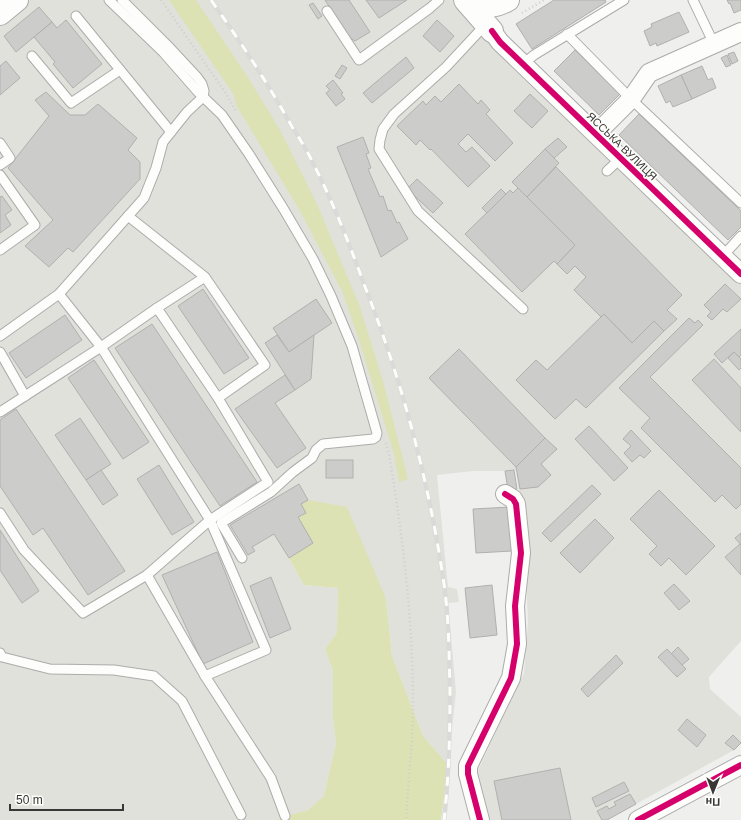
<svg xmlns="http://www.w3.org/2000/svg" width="741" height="820" viewBox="0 0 741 820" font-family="Arial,sans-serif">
	<rect width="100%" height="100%" fill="#efefee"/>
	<polygon fill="#e0e1db" points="0,0 464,0 741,276 741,641 709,677 710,689 741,717 741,743 734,750 607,820 489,820 477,772 524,673 528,622 524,527 516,470 505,471 473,471 437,475 448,587 457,589 459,602 448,603 456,692 448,765 423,736 392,656 386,599 306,513 298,518 313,543 289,558 304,585 338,588 337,633 325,649 333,671 333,719 336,743 324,796 308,810 285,816 277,820 0,820"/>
	<g fill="#dce2b3">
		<polygon points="169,0 196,0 249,79 280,130 317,204 360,307 383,381 408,479 399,482 394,454 360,343 342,291 299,209 236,105 234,95"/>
		<polygon points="308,500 347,507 386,599 392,656 423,736 448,765 441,820 277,820 285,816 308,810 324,796 336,743 333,719 333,671 325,649 337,633 338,588 304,585 289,558 313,543 298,517 306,513 301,504"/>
	</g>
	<g fill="#cccccb" stroke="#b0b0af">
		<polygon points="325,0 349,0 370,32 355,41 349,37"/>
		<polygon points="366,0 407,0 379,18"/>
		<polygon points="554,0 605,0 606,2 532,49 516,24"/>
		<polygon points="727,0 741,0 741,10 734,13 730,3 729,4"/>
		<polygon points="313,3 322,16 318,19 309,5"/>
		<polygon points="39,7 52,22 16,52 4,36"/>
		<polygon points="679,12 689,32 657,46 656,43 650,46 644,31 652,27 651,24"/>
		<polygon points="66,20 102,64 73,88 53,64 55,62 34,37 52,22 57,28"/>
		<polygon points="437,20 454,36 440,52 423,36"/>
		<polygon points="575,50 620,94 599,115 554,71"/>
		<polygon points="734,52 738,61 732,64 728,54"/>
		<polygon points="727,55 731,65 726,67 721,58"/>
		<polygon points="406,57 414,68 372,103 363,93"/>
		<polygon points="6,61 20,78 0,95 0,66"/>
		<polygon points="342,65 347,68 340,79 335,76"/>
		<polygon points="702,66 708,80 712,78 716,88 692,99 681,75"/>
		<polygon points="681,75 692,99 673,107 670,101 666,103 658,86"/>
		<polygon points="333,80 343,93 341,94 345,99 336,106 326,93 330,90 326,86"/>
		<polygon points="459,84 478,104 481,100 490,110 486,114 513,143 495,161 468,134 458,144 466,152 472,147 490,166 468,187 431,149 430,150 420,140 416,145 397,126 423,101 426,105 435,96 441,102"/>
		<polygon points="46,92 70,115 85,115 98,104 137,138 128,150 140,162 140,179 73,252 68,248 49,267 25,246 53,220 8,168 49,116 35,100"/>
		<polygon points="530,94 548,111 532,128 514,111"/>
		<polygon points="639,114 741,211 741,227 728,240 619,135"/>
		<polygon points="363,137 369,153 366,154 371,168 368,169 380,197 383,196 388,211 391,210 397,223 399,222 408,239 381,257 337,147"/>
		<polygon points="558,138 567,147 554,158 545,149"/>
		<polygon points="545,149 559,163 527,197 512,182"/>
		<polygon points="556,167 682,295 667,310 677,319 664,331 654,321 632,343 604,314 601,317 574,290 586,277 575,266 567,274 557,264 575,245 527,197"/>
		<polygon points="417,179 443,203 433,213 407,189"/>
		<polygon points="518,188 575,245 557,264 554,261 522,292 465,234 510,190 513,193"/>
		<polygon points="501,189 506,194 487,213 482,208"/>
		<polygon points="2,196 12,210 5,215 11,225 0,233 0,197"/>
		<polygon points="725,284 741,299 727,312 723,309 712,320 707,316 711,312 704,305"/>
		<polygon points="203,289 249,358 224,374 178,306"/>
		<polygon points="316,299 332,323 289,352 273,328"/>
		<polygon points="604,314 632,343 654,321 664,331 586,408 576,399 555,419 516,380 536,360 547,370"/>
		<polygon points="65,315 82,340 26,378 9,353"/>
		<polygon points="689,318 695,323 698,320 703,325 650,377 741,468 741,504 736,509 722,495 715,502 641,428 650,418 619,388"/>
		<polygon points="152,324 257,482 220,506 115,348"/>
		<polygon points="741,329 741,355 739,357 734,352 722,363 714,354"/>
		<polygon points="277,335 289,352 314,335 311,379 295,390 265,343"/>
		<polygon points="459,349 545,438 516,467 429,378"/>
		<polygon points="734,352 741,359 741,368 739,370 728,358"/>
		<polygon points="714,359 741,388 741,432 692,380"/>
		<polygon points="94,360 149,442 123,459 68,378"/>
		<polygon points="285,375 295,390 275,403 306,448 277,468 235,409"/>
		<polygon points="16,409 125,571 88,595 43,528 33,535 0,486 0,420"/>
		<polygon points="80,418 111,464 86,480 55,435"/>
		<polygon points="589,426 628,468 614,481 575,439"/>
		<polygon points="631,430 651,451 644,458 640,455 632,462 624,453 631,446 623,439"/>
		<polygon points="545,438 557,449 541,464 551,475 538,487 520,489 516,467"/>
		<rect x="326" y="460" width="27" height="18"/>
		<polygon points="159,465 194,522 172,535 137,479"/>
		<polygon points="101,470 118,495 103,505 86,480"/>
		<polygon points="514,470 517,489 508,490 505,471"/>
		<polygon points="299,484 308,500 301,504 306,513 298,517 313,543 289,558 274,534 252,547 255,551 248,555 230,525"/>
		<polygon points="592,485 601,494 551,542 542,533"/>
		<polygon points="659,490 715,546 686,575 669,558 661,566 649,554 657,546 630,519"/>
		<polygon points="510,507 512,551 476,553 473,509"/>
		<polygon points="595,519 614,538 580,573 560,553"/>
		<polygon points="0,530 39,591 22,603 0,570"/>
		<polygon points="741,533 741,545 735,538"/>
		<polygon points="740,544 741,545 741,575 725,557"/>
		<polygon points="217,552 253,642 203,664 162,575"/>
		<polygon points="271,577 291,629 270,638 250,586"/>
		<polygon points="674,584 690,601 679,610 664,593"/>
		<polygon points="492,585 497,635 470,638 465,588"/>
		<polygon points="678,647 689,659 682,665 671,654"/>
		<polygon points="667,649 686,669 677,677 658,657"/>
		<polygon points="616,655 623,663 588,697 581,689"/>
		<polygon points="687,719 706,735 697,747 678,730"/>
		<polygon points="733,735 741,743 734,750 725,743"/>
		<polygon points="560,768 571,820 502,820 494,781"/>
		<polygon points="624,782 629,791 596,807 592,798"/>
		<polygon points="630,794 636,804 607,820 602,820 597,811 607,806 609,809 616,805 614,802"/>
	</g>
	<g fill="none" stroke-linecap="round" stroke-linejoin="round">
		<defs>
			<g id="service">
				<polyline points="109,0 163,52 198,92 222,115 249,154 283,208 313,259 331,296 352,346 377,433 376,437 373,439 323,444 316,450 312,458 293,472 271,492 221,523 242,558"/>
				<polyline points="693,0 714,44"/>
				<polyline points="327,11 359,60 430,8 439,0"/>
				<polyline points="76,16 171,132"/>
				<polyline points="486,24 446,67 394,114 383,129 380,140 379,149 418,211 523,309"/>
				<polyline points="567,34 631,99 741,203"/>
				<polyline points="32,56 71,103 120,70"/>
				<polyline points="523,64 534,55 624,0"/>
				<polyline points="0,143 10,158 0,165"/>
				<polyline points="607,171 621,158"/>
				<polyline points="0,175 35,225 0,250"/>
				<polyline points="128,216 205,277 265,365 218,398 157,308 205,277"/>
				<polyline points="722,257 741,236"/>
				<polyline points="59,294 101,347 157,308"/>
				<polyline points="0,336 59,294 144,198 156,168 163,142 187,112 203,97 204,91 202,84 197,77 170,48 122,0"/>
				<polyline points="0,352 25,396"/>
				<polyline points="0,412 101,347 210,520 268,482 218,398"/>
				<polyline points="0,513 24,550 83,613 147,575"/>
				<polygon points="210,520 266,650 205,676 147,575"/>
				<polyline points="0,653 2,657 50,669 114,670 154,676 182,701 241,815"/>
				<polyline points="205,676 271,778 285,816"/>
			</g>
			<g id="minor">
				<polyline points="492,31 500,42 741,274"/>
				<polyline points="596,134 631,99 649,73 741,32"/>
				<polyline points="480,820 468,774 468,766 511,678 517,644 515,606 521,553 516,504 513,499 505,494"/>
				<polyline points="638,820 741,765"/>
			</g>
			<g id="secondary">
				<polyline points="465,0 492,31"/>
				<path d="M472,7C485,7 496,7 508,0"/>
				<polyline points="0,14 17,0"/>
			</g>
		</defs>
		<use href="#service" stroke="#acacab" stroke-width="11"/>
		<use href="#minor" stroke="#acacab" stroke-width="20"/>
		<use href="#secondary" stroke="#acacab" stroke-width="24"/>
		<g stroke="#cececd" stroke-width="2.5" stroke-dasharray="1 3" stroke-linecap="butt">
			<polyline points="161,0 225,92 236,111"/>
			<polyline points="522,13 544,0"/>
			<path d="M386,443L389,454C403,538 413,620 413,705C413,743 408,782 406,820"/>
		</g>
		<use href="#service" stroke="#fdfdfc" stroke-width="9"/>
		<use href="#minor" stroke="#fdfdfc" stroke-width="18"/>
		<use href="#secondary" stroke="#fdfdfc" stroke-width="22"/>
		<defs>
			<path id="rail" d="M211,0C240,41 267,82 291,125C299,138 307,150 313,163C333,202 349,243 364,284C402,381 429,481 444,584C449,619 449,654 450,689C450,733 449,776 444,820"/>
		</defs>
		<use href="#rail" stroke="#dadad9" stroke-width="4.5"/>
		<use href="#rail" stroke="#fdfdfa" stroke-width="3" stroke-dasharray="9" stroke-linecap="butt"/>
		<defs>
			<g id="cycleway">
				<polyline points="492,31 500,42 741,274"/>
				<polyline points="480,820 468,774 468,766 511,678 517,644 515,606 521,553 516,504 513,499 505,494"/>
				<polyline points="638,820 741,765"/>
			</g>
		</defs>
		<use href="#cycleway" stroke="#fdfdfa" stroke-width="8"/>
		<use href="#cycleway" stroke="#d6006c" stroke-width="6"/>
	</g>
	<g text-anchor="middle" stroke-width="3" stroke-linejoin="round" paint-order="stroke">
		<g font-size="11" fill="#373736" stroke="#fdfdfa">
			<text transform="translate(622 146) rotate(44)" y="4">ЯССЬКА ВУЛИЦЯ</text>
		</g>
	</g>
	<g transform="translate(713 792) rotate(181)" stroke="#fdfdfa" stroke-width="3" paint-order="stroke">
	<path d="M0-3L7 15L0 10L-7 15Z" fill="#373736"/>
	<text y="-6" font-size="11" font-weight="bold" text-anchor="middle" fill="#373736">Пн</text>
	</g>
	<path d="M10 804v6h113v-6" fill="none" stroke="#373736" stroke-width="2"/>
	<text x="16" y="804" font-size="12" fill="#373736" stroke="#fdfdfa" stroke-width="3" paint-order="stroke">50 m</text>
</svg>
